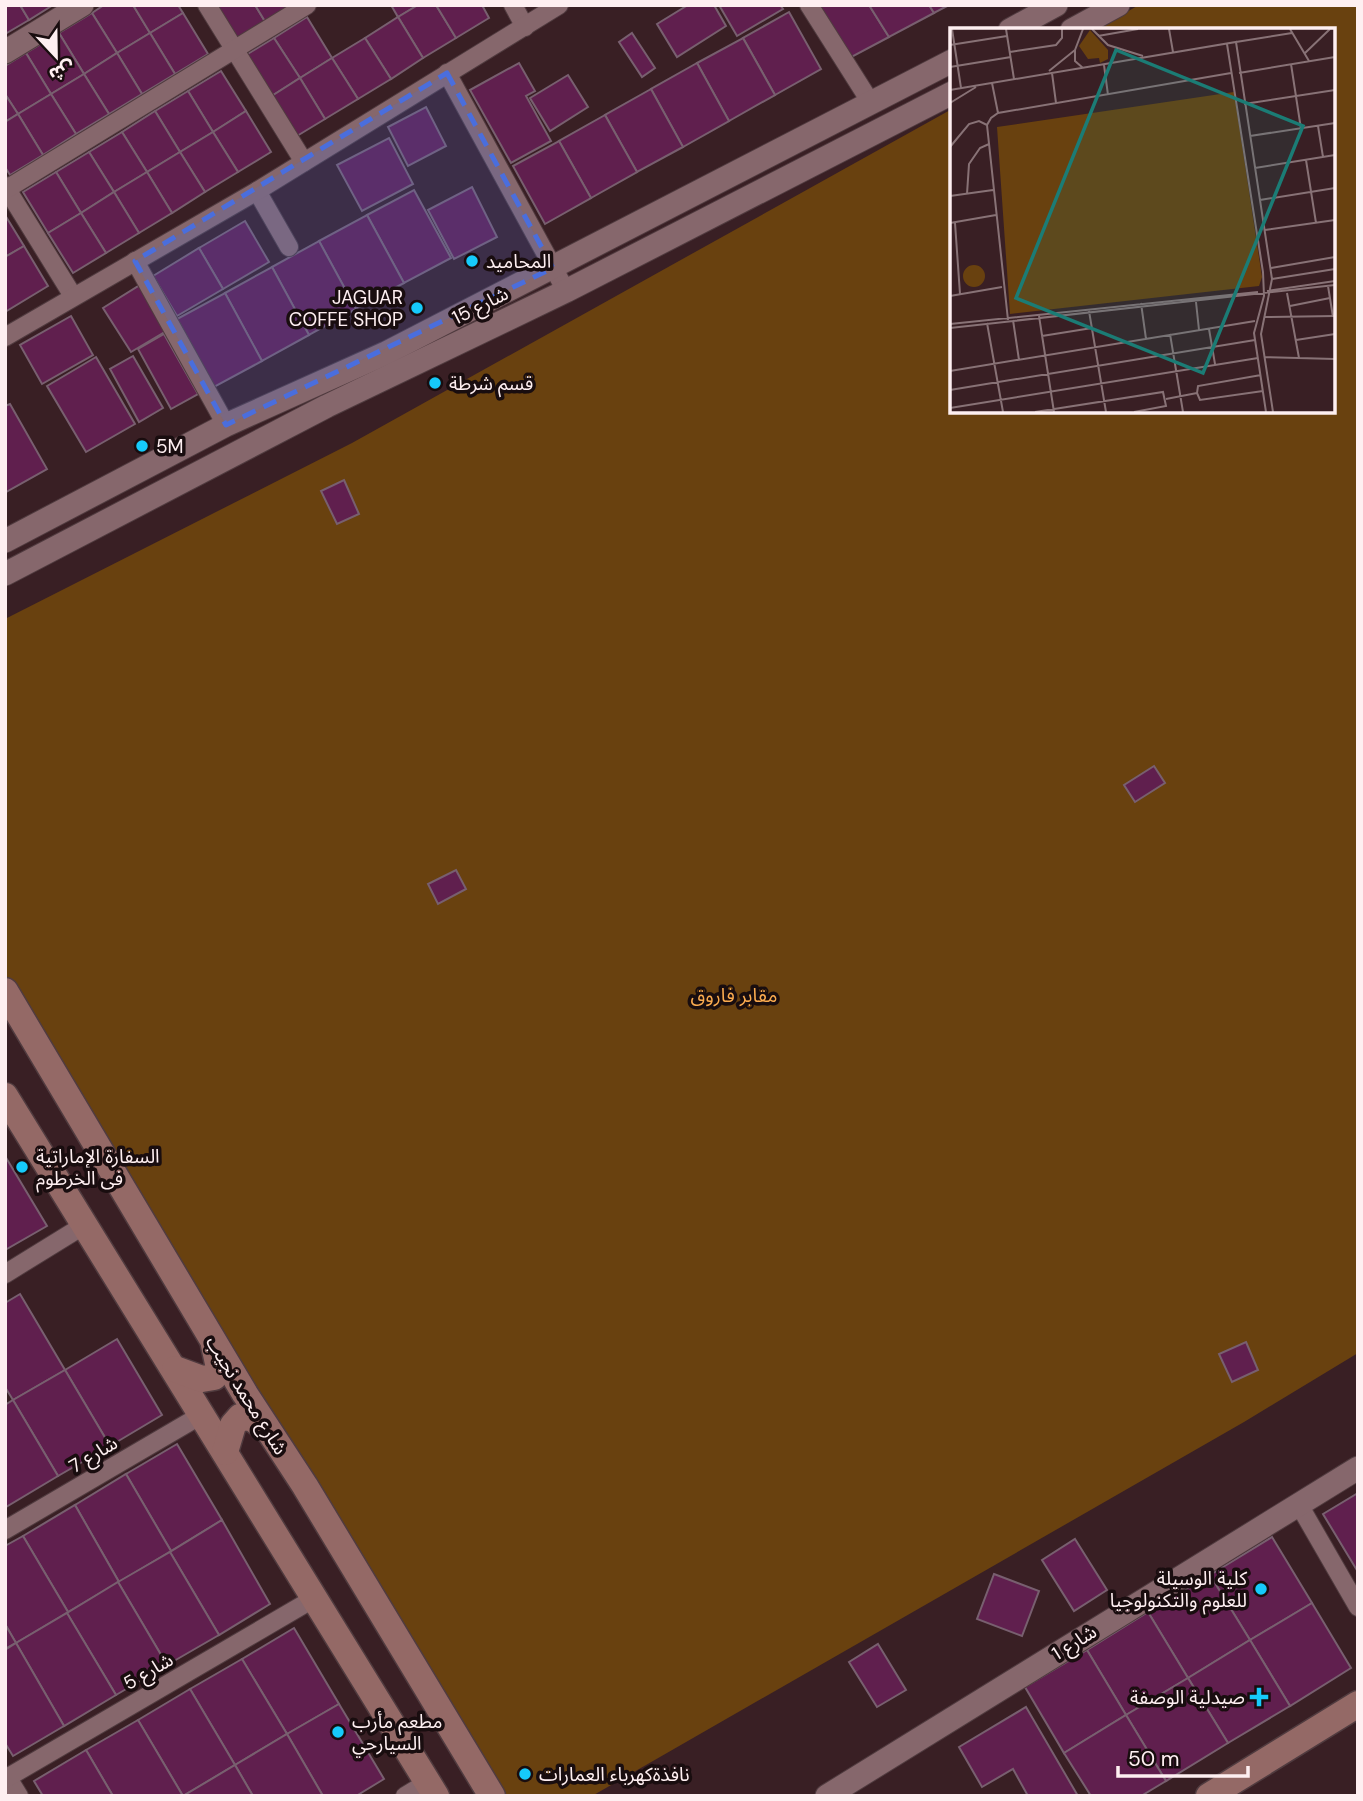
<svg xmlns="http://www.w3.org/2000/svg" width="1363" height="1801" viewBox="0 0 1363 1801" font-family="'DM Sans','Noto Sans Arabic',sans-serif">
	<rect width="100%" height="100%" fill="#391f24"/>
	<polygon fill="#69410f" points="1139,5 1358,5 1358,1353 1244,1422 592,1796 493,1796 5,982 5,619 352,443 952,109 952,411 1333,411 1333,30 1095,30"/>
	<g fill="#601f4e" stroke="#785f6f" stroke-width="2">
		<polygon points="5,5 20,5 29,20 5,34"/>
		<polygon points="20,5 53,5 29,20"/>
		<polygon points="104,5 133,5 150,33 117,53 92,13"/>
		<polygon points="133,5 178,5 183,13 150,33"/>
		<polygon points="209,5 255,5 266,23 233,43"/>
		<polygon points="255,5 294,5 266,23"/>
		<polygon points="391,5 418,5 398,17"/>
		<polygon points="418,5 436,5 456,38 423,58 398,17"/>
		<polygon points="436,5 482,5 489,18 456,38"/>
		<polygon points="688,5 714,5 726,26 677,57 657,24"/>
		<polygon points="719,5 780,5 783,9 737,36"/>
		<polygon points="816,5 869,5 889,37 844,61"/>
		<polygon points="869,5 929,5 934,13 889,37"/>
		<polygon points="929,5 949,5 934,13"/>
		<polygon points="789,12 821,69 775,95 743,38"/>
		<polygon points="92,13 117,53 84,74 59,33"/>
		<polygon points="183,13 208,54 175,74 150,33"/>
		<polygon points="307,17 332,58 300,78 274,38"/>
		<polygon points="398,17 423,58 391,79 365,38"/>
		<polygon points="59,33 84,74 51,94 26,53"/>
		<polygon points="150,33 175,74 142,94 117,53"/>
		<polygon points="632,33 655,68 642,77 619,42"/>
		<polygon points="274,38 300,78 267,99 241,58"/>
		<polygon points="365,38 391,79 358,99 332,58"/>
		<polygon points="743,38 775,95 729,121 697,63"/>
		<polygon points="26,53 51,94 18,114 5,94 5,66"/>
		<polygon points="117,53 142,94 109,114 84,74"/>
		<polygon points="332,58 358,99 325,119 300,78"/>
		<polygon points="519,63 535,91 526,96 551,141 511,163 470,90"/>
		<polygon points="697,63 729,121 683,147 651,89"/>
		<polygon points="221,71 246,111 213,132 188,91"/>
		<polygon points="84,74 109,114 76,134 51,94"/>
		<polygon points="568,75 588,107 550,131 530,98"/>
		<polygon points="300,78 325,119 292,139 267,99"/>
		<polygon points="651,89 683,147 637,172 605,115"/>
		<polygon points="188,91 213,132 180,152 155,111"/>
		<polygon points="5,94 18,114 5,122"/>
		<polygon points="51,94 76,134 43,155 18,114"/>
		<polygon points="426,107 446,146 408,166 388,127"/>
		<polygon points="155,111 180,152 147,172 122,132"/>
		<polygon points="246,111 271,152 238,172 213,132"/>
		<polygon points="18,114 43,155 10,175 5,167 5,122"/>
		<polygon points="605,115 637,172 591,198 559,141"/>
		<polygon points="122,132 147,172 114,192 89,152"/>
		<polygon points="213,132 238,172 205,192 180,152"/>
		<polygon points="389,138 413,184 362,211 337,165"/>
		<polygon points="559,141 591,198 545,224 513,166"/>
		<polygon points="89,152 114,192 81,213 56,172"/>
		<polygon points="180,152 205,192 172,213 147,172"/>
		<polygon points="56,172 81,213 48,233 23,192"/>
		<polygon points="147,172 172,213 139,233 114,192"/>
		<polygon points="472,187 497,237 454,259 428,210"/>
		<polygon points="414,190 451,258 404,283 367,215"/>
		<polygon points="114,192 139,233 106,253 81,213"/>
		<polygon points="81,213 106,253 73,273 48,233"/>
		<polygon points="5,215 24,246 5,257"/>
		<polygon points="367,215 404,283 356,309 319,241"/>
		<polygon points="245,221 269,262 223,289 199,248"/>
		<polygon points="319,241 356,309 309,335 272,267"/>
		<polygon points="24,246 48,286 5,312 5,257"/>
		<polygon points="199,248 223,289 177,316 153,276"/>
		<polygon points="272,267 309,335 262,361 225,293"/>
		<polygon points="140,285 168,330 131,352 103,308"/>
		<polygon points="225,293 262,361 214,387 177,319"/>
		<polygon points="71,316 93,355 42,384 20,345"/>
		<polygon points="164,334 198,394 171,409 138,349"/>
		<polygon points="133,356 163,408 139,422 110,369"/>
		<polygon points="96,357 135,424 86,452 47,386"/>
		<polygon points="10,404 47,469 6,492 5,406"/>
		<polygon points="344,480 359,514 337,524 321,491"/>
		<polygon points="1154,766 1165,783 1135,802 1124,785"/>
		<polygon points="456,870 466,889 438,904 428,884"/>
		<polygon points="5,1156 47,1226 5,1250"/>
		<polygon points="20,1294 65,1370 13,1400 5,1387 5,1303"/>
		<polygon points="117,1339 162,1415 110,1446 65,1370"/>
		<polygon points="1246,1342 1258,1370 1232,1382 1219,1354"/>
		<polygon points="65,1370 110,1446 58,1476 13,1400"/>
		<polygon points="13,1400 58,1476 6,1507 5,1405"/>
		<polygon points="177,1444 222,1520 171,1551 126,1474"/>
		<polygon points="126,1474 171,1551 119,1582 75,1505"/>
		<polygon points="1358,1493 1358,1572 1323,1514"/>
		<polygon points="75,1505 119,1582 68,1612 23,1536"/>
		<polygon points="222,1520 270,1604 219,1635 170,1552"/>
		<polygon points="23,1536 68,1612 16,1643 5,1624 5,1546"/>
		<polygon points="1272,1537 1312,1603 1250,1640 1210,1575"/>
		<polygon points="1075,1539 1107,1590 1074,1611 1042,1560"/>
		<polygon points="170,1552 219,1635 167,1665 118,1582"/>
		<polygon points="994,1574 1039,1591 1022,1636 977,1619"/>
		<polygon points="1210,1575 1250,1640 1188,1678 1148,1612"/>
		<polygon points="118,1582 167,1665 116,1695 67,1613"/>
		<polygon points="1312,1603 1351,1668 1290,1706 1250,1640"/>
		<polygon points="1148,1612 1188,1678 1126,1715 1087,1650"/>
		<polygon points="67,1613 116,1695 64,1726 16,1643"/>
		<polygon points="5,1624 16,1643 5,1649"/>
		<polygon points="294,1628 339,1704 287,1734 242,1659"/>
		<polygon points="1250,1640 1290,1706 1228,1743 1188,1678"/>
		<polygon points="16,1643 64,1726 13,1756 5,1743 5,1650"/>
		<polygon points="878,1644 906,1690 877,1707 849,1662"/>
		<polygon points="1087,1650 1126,1715 1064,1753 1025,1687"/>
		<polygon points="242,1659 287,1734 235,1765 190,1689"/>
		<polygon points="1188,1678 1228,1743 1166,1781 1126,1715"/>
		<polygon points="190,1689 235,1765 183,1796 138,1720"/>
		<polygon points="339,1704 384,1779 356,1796 323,1796 287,1734"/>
		<polygon points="1026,1707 1078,1796 1028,1796 1013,1769 982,1787 959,1747"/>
		<polygon points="1126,1715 1166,1781 1141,1796 1091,1796 1064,1753"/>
		<polygon points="138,1720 183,1796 113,1796 86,1750"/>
		<polygon points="287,1734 323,1796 253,1796 235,1765"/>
		<polygon points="86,1750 113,1796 43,1796 34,1781"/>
		<polygon points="235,1765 253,1796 183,1796"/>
	</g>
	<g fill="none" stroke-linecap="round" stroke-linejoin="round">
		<defs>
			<g id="minor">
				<polyline points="207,5 304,162"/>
				<polyline points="513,5 525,27"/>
				<polyline points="809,5 871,103"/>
				<polyline points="447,73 566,291"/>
				<polyline points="5,186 73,296"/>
				<polyline points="5,190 307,5"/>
				<polyline points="257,191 289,247"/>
				<polyline points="135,261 226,425"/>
				<polyline points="5,337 257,191 559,5"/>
				<polyline points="5,1274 86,1224"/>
				<polyline points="1298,1503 1358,1607"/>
				<polyline points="5,1530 203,1414"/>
				<polyline points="8,1778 19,1796"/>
				<polyline points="5,1779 313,1599"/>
				<polyline points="405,1796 428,1782"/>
			</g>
			<g id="tertiary">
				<polyline points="1010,30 1056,5"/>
				<polyline points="1072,30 1118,5"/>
				<polyline points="5,52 82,5"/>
				<polyline points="5,541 226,425 386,353 952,61"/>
				<polyline points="5,574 327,406 566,291 952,93"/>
				<polyline points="827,1796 1358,1468"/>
			</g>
			<g id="secondary">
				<polyline points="5,991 245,1394 305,1486 492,1796"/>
				<polyline points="5,1096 436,1796"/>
				<polyline points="175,1369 202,1379 214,1377 219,1368 214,1345"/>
				<polyline points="225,1452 233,1425 240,1417 252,1418 266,1429"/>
				<polyline points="1209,1796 1358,1704"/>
			</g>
		</defs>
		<use href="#minor" stroke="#503b3f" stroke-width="20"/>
		<use href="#tertiary" stroke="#503b3f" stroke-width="25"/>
		<use href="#secondary" stroke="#503b3f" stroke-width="29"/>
		<use href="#minor" stroke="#86676c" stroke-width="18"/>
		<use href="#tertiary" stroke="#86676c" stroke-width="23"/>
		<use href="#secondary" stroke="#946966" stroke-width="26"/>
	</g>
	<path fill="#4a6edd" fill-opacity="0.2" stroke="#4a6edd" stroke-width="5" stroke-dasharray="14 9" stroke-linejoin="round" d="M447,73L553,268L226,425L135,261Z"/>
	<g fill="#16cafb" stroke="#190d0f" stroke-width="2.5">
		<circle cx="472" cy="261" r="7"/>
		<circle cx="417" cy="308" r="7"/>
		<circle cx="435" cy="383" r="7"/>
		<circle cx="142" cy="446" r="7"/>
		<circle cx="22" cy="1167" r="7"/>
		<circle cx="1261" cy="1589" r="7"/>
		<path d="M1255.5 1686.5h7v7h7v7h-7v7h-7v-7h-7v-7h7z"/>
		<circle cx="338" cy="1732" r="7"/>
		<circle cx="525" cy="1774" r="7"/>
	</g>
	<g text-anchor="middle" stroke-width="7" stroke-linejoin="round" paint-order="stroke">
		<g font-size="19" fill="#feeff1" stroke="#190d0f" text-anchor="start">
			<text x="486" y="268">المحاميد</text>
			<text x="403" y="304" text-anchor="end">JAGUAR<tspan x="403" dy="22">COFFE SHOP</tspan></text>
			<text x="449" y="390">قسم شرطة</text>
			<text x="156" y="453">5M</text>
			<text x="36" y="1163">السفارة الإماراتية<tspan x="36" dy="22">فى الخرطوم</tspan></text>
			<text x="1247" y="1585" text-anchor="end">كلية الوسيلة<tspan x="1247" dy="22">للعلوم والتكنولوجيا</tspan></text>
			<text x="1245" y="1704" text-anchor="end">صيدلية الوصفة</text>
			<text x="352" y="1728">مطعم مأرب<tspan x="352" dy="22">السيارحي</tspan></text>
			<text x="539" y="1781">نافذةكهرباء العمارات</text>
		</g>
		<g font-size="19" fill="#feeff1" stroke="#190d0f">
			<text transform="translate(480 305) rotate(-27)" y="7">شارع 15</text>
			<text transform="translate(247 1395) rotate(58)" y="7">شارع محمد نجيب</text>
			<text transform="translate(93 1454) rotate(-31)" y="7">شارع 7</text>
			<text transform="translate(1074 1642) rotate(-32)" y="7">شارع 1</text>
			<text transform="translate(148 1671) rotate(-30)" y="7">شارع 5</text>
		</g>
		<g font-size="19" fill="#fbab4f" stroke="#190d0f">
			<text x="734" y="1002">مقابر فاروق</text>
		</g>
	</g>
	<g transform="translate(950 28)">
		<rect width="385" height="385" fill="#391f24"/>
		<path d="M140,2L158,22V31L150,35L149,30L138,31L129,18ZM284,64L312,249L309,258L60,286L47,99ZM13 248a11 11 0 1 1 22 0a11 11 0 1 1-22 0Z" fill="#69410f"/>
		<path fill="none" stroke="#887276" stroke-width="2" d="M2,1L11,60M56,1L64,51M142,1L158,17L193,28M219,1L223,24M340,1L359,33M148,8L188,1M286,14L342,5M277,16L313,244L314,268L304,305L316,384M0,17L57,8M125,22V33L133,40M60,24L106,17L112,10V1M354,26L380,1M341,36L351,101M154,37L158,67M0,39L61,29M99,43L125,22L133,1M102,45L106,75M289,45L385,29M42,55L48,85M0,62L286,14L322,251L311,306L323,384M0,75L26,59M294,76L385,62M368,98L373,129M300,108L385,95M0,119L19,96L29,93L37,97M356,132L366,195M305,140L385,127M17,166L19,136L30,120L39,116M0,168L43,162M310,172L385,160M0,195L46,187M5,195L10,266M315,202L385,192M321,240L385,229M322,251L385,241M378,258L383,289M317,263L385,253M337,265L349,330M0,268L52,259M246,274L249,302M191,275L196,311M340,278L380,270M139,283L156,384M89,288L104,384M314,289L385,288M58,292L37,97L41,90L48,85L281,45M63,292L69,332M37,295L53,384M0,296L308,264M0,300L385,257M259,301L265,336M220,306L233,384M92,308L142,300M346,312L385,306M314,329L385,331M0,343L305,293M311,347L248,358L247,365L250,372L313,363M0,362L305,312M216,371L247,365M0,380L308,330M85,384L213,364L216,378L184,384"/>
		<path fill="#1b7c75" fill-opacity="0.15" stroke="#1b7c75" stroke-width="3.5" d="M166,22L353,98L253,345L66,270Z"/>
		<rect width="385" height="385" fill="none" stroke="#feeff1" stroke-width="3.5"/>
	</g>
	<rect width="1363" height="1801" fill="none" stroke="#feeff1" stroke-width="14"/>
	<g transform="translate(56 56) rotate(158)" stroke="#190d0f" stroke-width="5" paint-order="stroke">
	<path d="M0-5L12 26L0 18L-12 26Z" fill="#feeff1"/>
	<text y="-10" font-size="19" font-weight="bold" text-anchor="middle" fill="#feeff1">ش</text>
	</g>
	<path d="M1118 1766v10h130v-10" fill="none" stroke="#feeff1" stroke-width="3.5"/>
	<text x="1128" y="1766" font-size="21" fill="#feeff1" stroke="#190d0f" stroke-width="5" paint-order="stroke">50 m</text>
</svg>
